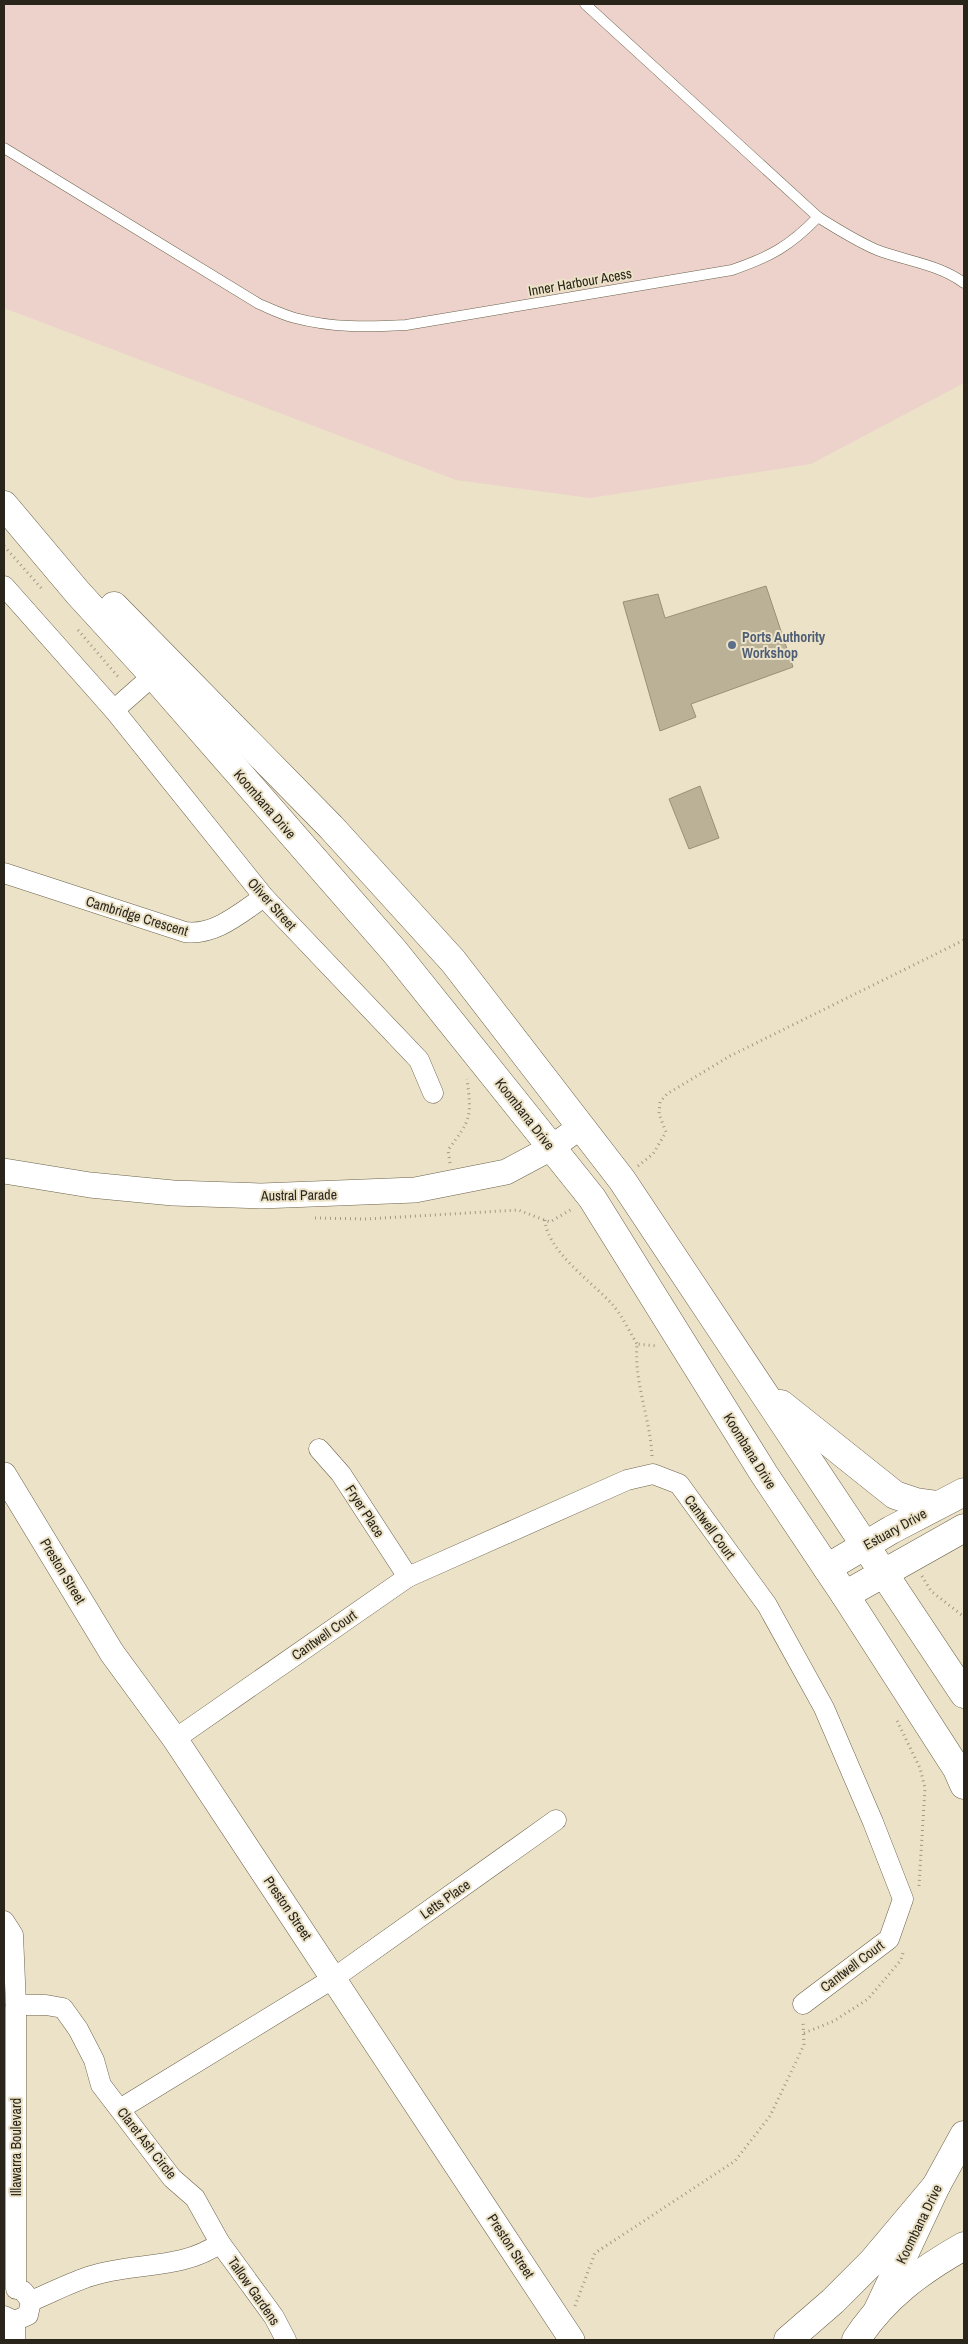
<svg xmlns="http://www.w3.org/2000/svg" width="968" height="2344" viewBox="0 0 968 2344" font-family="'Archivo Narrow',sans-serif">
	<rect width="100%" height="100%" fill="#ece2c7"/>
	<polygon fill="#ecd2cb" points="4,4 964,4 964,383 811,464 590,498 456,480 4,308"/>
	<g fill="#bbb197" stroke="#9a9077">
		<polygon points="766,586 793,667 691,704 696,717 660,731 623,602 658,594 665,618"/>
		<polygon points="700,786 719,838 689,849 669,799"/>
	</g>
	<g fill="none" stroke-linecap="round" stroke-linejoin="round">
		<defs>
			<g id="service">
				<polyline points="585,4 818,217"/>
				<path d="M4,148L259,304C271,309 283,315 295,318C332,328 369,327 406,325L732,270C770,257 790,246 818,217C837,229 856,241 877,250C906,261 938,264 964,283"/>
			</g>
			<g id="minor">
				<polyline points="4,586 114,710 264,897 419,1060 433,1093"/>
				<polyline points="114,710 164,666"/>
				<path d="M4,873L185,932C215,936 240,913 264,897"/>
				<polyline points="319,1449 341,1474 408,1577"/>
				<polyline points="175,1739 408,1577 627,1480 653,1474 679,1484 767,1605 824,1708 873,1822 903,1899 889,1939 803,2004"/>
				<path d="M4,1921L13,1935L16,2005H46L63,2008L78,2029L94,2060L101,2085L172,2178L195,2198L220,2243C183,2270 134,2262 91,2276C71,2282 51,2293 31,2301"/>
				<polyline points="16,2005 16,2289"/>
				<polyline points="120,2109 334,1978 556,1820"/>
				<polyline points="220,2243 274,2317 286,2340"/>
				<polyline points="4,2316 15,2321 28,2315 31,2301 23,2291"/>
				<polyline points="15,2321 15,2340"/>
			</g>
			<g id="tertiary">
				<polyline points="4,1171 90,1185 173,1193 261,1196 415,1190 506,1172 551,1148 580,1127"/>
				<polyline points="4,1475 112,1653 175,1739 572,2340"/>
			</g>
			<g id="secondary">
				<polyline points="4,505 78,593 154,676 395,952 592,1198 764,1474 845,1595 957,1769 964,1785"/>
				<polyline points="114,606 331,827 453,961 622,1180 964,1694"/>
				<polyline points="781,1404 895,1495 916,1502 938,1505"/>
				<polyline points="827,1568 891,1530 964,1492"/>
				<polyline points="845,1595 964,1528"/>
				<polyline points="877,2312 936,2186 964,2135"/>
				<polyline points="788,2340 833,2301 872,2262 936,2186"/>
			</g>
			<path id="trunk" d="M856,2340C884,2297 920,2271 964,2246"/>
		</defs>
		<use href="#service" stroke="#6b624a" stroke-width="11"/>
		<use href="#minor" stroke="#6b624a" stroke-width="21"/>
		<use href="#tertiary" stroke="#6b624a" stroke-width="26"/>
		<use href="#secondary" stroke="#6b624a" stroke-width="29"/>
		<use href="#trunk" stroke="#6b624a" stroke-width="29"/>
		<g stroke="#a09984" stroke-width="3" stroke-dasharray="1 4" stroke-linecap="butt">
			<polyline points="4,546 43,590"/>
			<polyline points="78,630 120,679"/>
			<path d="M450,1163L448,1150C471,1119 472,1118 467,1079"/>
			<polyline points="638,1166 653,1154 666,1132 659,1114 660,1102 667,1094 730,1056 964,940"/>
			<polyline points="315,1218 366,1219 518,1210 550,1222 572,1209"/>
			<path d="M545,1220C547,1251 592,1282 612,1304C622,1315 629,1331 637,1344"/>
			<path d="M652,1456C650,1417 634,1384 637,1344L656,1346"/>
			<polyline points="922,1576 931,1591 963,1616"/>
			<polyline points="897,1721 920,1768 925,1788 919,1886"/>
			<polyline points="804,2033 834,2021 868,1999 901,1960 903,1953"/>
			<polyline points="575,2306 595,2253 735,2161 770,2116 804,2045 803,2022"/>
		</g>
		<use href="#service" stroke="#fff" stroke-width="10"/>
		<use href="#minor" stroke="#fff" stroke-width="20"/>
		<use href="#tertiary" stroke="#fff" stroke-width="25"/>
		<use href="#secondary" stroke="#fff" stroke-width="28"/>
		<use href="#trunk" stroke="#fff" stroke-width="28"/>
	</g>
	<circle fill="#5c6f8a" stroke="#ece2c7" stroke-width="2" cx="732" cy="645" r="5"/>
	<g text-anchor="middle" stroke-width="4" stroke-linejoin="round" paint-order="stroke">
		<g font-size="14" fill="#29251b" stroke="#ece2c7">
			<text transform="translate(580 282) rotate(-10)" y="5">Inner Harbour Acess</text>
			<text transform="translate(265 804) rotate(49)" y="5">Koombana Drive</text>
			<text transform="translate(272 904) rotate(48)" y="5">Oliver Street</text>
			<text transform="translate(137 916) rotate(17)" y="5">Cambridge Crescent</text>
			<text transform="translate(525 1114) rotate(52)" y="5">Koombana Drive</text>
			<text transform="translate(299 1195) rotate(-1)" y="5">Austral Parade</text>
			<text transform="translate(750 1451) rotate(58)" y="5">Koombana Drive</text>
			<text transform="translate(365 1511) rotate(57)" y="5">Fryer Place</text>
			<text transform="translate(710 1527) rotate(54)" y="5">Cantwell Court</text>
			<text transform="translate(895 1529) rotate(-29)" y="5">Estuary Drive</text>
			<text transform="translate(63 1571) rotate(59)" y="5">Preston Street</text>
			<text transform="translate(324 1635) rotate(-35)" y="5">Cantwell Court</text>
			<text transform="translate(445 1899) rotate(-35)" y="5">Letts Place</text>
			<text transform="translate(288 1908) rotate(56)" y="5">Preston Street</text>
			<text transform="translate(852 1966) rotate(-37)" y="5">Cantwell Court</text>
			<text transform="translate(147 2143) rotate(52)" y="5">Claret Ash Circle</text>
			<text transform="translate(16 2147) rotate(-90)" y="5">Illawarra Boulevard</text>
			<text transform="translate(919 2224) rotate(-64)" y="5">Koombana Drive</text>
			<text transform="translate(511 2246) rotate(57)" y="5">Preston Street</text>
			<text transform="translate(254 2291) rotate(55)" y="5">Tallow Gardens</text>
		</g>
		<g font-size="14" font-weight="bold" fill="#4e5e75" stroke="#ece2c7" text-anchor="start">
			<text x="742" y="642">Ports Authority<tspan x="742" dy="16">Workshop</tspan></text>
		</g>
	</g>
	<rect width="968" height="2344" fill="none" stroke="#29251b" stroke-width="10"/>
</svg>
